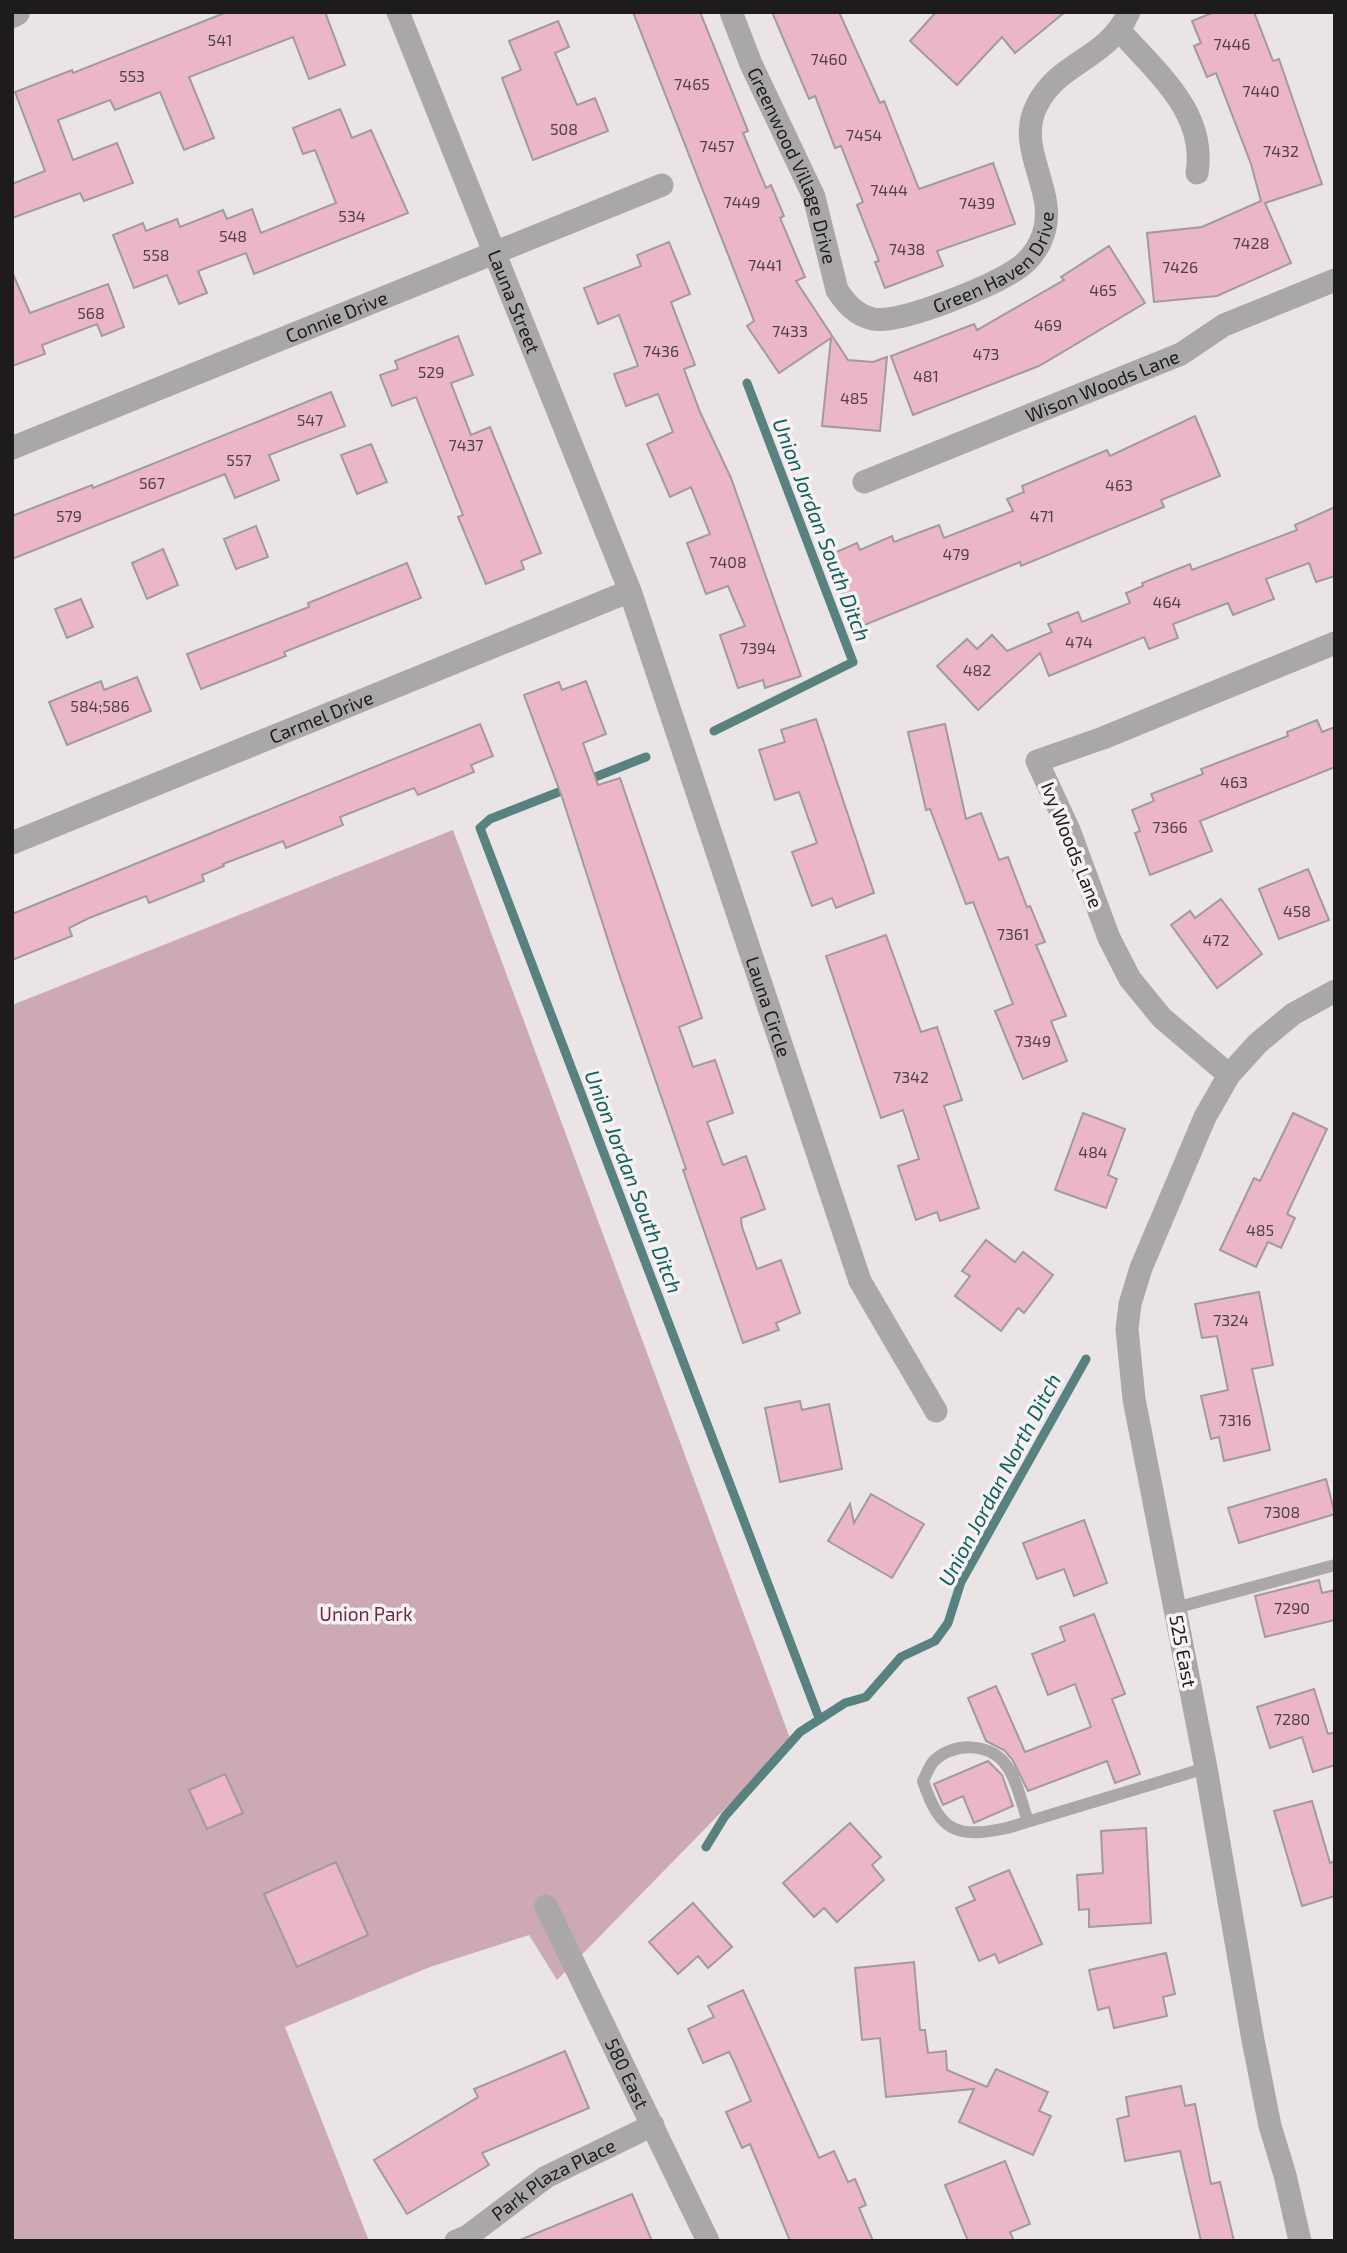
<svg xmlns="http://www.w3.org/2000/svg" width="1347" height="2253" viewBox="0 0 1347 2253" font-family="'Exo 2',sans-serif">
	<rect width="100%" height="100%" fill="#eae4e6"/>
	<polygon fill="#cda9b3" points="453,830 791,1741 557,1980 529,1935 430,1967 285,2027 369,2241 12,2241 12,1005"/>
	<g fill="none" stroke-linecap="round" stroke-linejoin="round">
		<g stroke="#58827f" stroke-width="9">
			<polyline points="714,731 853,662 747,383"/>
			<polyline points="585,781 646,757"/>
			<polyline points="569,788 490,819 480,828 819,1718"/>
			<polyline points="706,1847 725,1816 800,1732 845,1703 866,1697 901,1657 935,1641 948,1623 961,1582 1086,1359"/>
		</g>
	</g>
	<g fill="#ebb6c5" stroke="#a19b9c" stroke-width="2">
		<polygon points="227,12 325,12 345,65 309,79 293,37 189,77 214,138 184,150 160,92 115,110 110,100 58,120 73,160 117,143 133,183 84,201 80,193 12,218 12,184 45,171 15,92 72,70 73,73"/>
		<polygon points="633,12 700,12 748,131 743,133 766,188 771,185 784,216 780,218 805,277 796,281 848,360 873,362 887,357 880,431 822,426 831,338 779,373 747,326 754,321"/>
		<polygon points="772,12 839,12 880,103 884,101 919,189 993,163 1015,224 937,251 943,266 885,288 875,262 879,261 857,205 863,202 841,146 835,148 815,96 809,99"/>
		<polygon points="936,12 1065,12 1015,53 1002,37 957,85 910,41"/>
		<polygon points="1214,12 1254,12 1273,61 1279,59 1322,184 1265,203 1291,263 1217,296 1154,302 1147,233 1202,227 1261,201 1251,164 1216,73 1207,77 1194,46 1201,43 1192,21"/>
		<polygon points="558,21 569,47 555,53 577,105 595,98 608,131 533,160 502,78 521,70 509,41"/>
		<polygon points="340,109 352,138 371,130 408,213 254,274 246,253 198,271 207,293 179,304 167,275 134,288 113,235 143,223 146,231 177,219 180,227 223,210 227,219 252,209 261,233 336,203 315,150 303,154 293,128"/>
		<polygon points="669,242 690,294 671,302 695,365 684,369 700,412 731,478 801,676 765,688 763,680 738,688 720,635 745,626 728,586 706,594 687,543 710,534 691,487 670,497 647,444 673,432 658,394 626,406 614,374 638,366 619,315 598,324 584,288 641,266 637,255"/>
		<polygon points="1109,246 1145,303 1039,366 913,415 891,356 974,324 977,330 1064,280 1061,277"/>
		<polygon points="12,272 30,313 108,284 124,327 102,336 97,324 42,345 45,354 12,366"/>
		<polygon points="458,336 473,375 451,383 471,435 490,427 541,553 521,561 524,569 486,584 458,517 463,515 416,397 392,406 380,375 398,369 395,361"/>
		<polygon points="331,392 345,426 269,455 279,480 235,498 225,474 12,559 12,516 92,485 93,488"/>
		<polygon points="1195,416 1220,476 1161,500 1164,507 1021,566 1020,562 857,628 827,556 857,543 860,550 892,536 894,542 939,525 944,538 1013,511 1007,499 1024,492 1022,486 1107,450 1110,456"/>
		<polygon points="371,444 387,482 357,494 341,455"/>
		<polygon points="1335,507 1335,576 1316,582 1309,563 1266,579 1274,599 1233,615 1228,603 1173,624 1178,638 1149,649 1144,637 1049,676 1040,653 978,710 937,666 967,639 977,649 992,635 1007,651 1052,632 1048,624 1078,612 1082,622 1130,603 1126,593 1143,586 1142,583 1190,564 1192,570 1297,530 1295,525"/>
		<polygon points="256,526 268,557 236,569 224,539"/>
		<polygon points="163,549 178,585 147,599 132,563"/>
		<polygon points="407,563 421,598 284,652 286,656 201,689 187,654 309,607 308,603"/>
		<polygon points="81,599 93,627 67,638 55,609"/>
		<polygon points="137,677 151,711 67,745 49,702 101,681 104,690"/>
		<polygon points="586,681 606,734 583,743 598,785 620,778 702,1018 679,1027 693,1067 715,1060 733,1113 707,1122 723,1165 746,1156 765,1209 741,1218 742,1227 757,1269 781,1260 800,1313 776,1323 779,1330 743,1343 683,1170 686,1169 616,965 562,797 524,695 559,682 562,690"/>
		<polygon points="816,719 874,893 836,908 832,898 812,906 792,852 817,843 799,792 775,800 759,750 785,742 781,730"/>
		<polygon points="1317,720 1322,732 1335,727 1335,767 1200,821 1212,851 1150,875 1135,833 1140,831 1132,810 1154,801 1151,794 1203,774 1201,769 1288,736 1287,732"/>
		<polygon points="480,724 493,756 471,765 474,772 418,795 414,788 393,796 340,817 343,825 286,848 283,841 223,864 224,866 202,875 204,881 149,903 146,896 89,918 69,928 72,936 12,960 12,914"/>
		<polygon points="945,724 966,819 981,813 999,860 1008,857 1027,907 1030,906 1045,942 1036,945 1066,1016 1051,1021 1067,1061 1023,1079 995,1011 1013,1004 973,902 966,904 930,809 926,810 908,732"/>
		<polygon points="1308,869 1329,920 1279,939 1259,889"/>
		<polygon points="1221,899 1262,954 1217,988 1171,925 1190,911 1195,918"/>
		<polygon points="886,935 921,1032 937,1027 962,1100 944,1106 979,1208 940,1221 937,1212 916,1220 898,1166 919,1159 903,1110 881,1118 826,956"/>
		<polygon points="1083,1113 1125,1129 1108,1175 1117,1179 1106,1208 1055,1190"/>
		<polygon points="1293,1113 1327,1129 1287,1214 1295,1218 1281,1248 1268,1242 1256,1267 1220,1250 1254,1178 1260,1181"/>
		<polygon points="986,1240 1015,1262 1023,1252 1053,1275 1024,1313 1018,1308 1001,1331 955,1296 970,1276 962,1271"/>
		<polygon points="1259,1292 1273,1365 1252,1369 1270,1450 1224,1461 1219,1437 1211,1439 1201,1396 1228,1390 1217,1336 1202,1338 1195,1304"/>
		<polygon points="800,1401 802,1410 829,1404 842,1469 780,1482 765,1408"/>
		<polygon points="1326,1479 1335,1514 1239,1543 1228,1508"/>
		<polygon points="871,1494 924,1524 892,1578 828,1541 850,1504 854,1523"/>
		<polygon points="1084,1520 1107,1583 1074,1596 1064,1569 1037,1579 1023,1543"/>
		<polygon points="1319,1580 1322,1593 1335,1590 1335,1620 1265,1637 1255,1596"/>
		<polygon points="1094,1614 1125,1694 1112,1699 1140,1774 1115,1783 1107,1761 1028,1791 1012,1759 1004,1750 986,1741 968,1698 996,1686 1025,1752 1091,1727 1075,1684 1048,1695 1032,1654 1065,1641 1060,1627"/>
		<polygon points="1314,1689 1328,1734 1335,1732 1335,1765 1313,1772 1302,1737 1270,1748 1257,1707"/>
		<polygon points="988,1761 1002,1775 1013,1806 974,1823 963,1796 943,1805 934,1784"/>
		<polygon points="225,1774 243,1813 207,1829 189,1790"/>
		<polygon points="1312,1801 1330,1863 1335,1861 1335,1896 1302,1906 1274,1811"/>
		<polygon points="850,1823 881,1857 872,1865 884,1880 837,1922 824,1908 814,1917 783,1883"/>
		<polygon points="1146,1828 1151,1923 1089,1927 1089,1909 1079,1910 1077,1875 1103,1873 1101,1831"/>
		<polygon points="336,1862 368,1935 297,1967 264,1894"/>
		<polygon points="1009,1870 1042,1944 999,1963 995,1954 979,1961 956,1908 975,1900 969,1887"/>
		<polygon points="693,1903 732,1947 708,1968 698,1956 678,1974 649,1942"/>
		<polygon points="1166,1953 1175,1994 1163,1997 1167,2016 1114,2028 1109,2007 1098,2010 1089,1970"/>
		<polygon points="914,1962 920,2030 925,2030 928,2053 946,2051 947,2070 987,2087 996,2069 1048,2092 1039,2111 1051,2116 1033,2155 959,2122 974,2089 886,2097 880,2038 862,2040 855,1968"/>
		<polygon points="743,1990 819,2158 834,2151 848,2182 855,2179 866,2205 859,2208 873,2241 790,2241 750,2144 742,2148 726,2112 751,2101 734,2062 729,2052 703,2063 688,2029 714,2017 708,2006"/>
		<polygon points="565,2051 589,2108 482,2153 489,2165 407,2214 374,2160 478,2097 474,2089"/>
		<polygon points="1181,2086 1185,2106 1195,2104 1211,2184 1220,2182 1234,2241 1201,2241 1180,2151 1125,2161 1117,2119 1129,2116 1126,2097"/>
		<polygon points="1005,2161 1030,2224 1010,2232 1014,2241 968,2241 945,2185"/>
		<polygon points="632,2194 652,2241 520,2241 520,2240"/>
	</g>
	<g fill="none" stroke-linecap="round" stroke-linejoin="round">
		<g stroke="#aaa7a8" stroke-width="12">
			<polyline points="1175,1608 1335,1565"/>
			<path d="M1028,1821C1022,1805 1017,1779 1006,1765C990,1742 951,1742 933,1762C929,1767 926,1775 923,1781C940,1831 955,1839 1007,1828L1206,1768"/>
		</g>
		<g stroke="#aaa7a8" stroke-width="23">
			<path id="s1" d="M398,12L630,591L860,1281L936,1411"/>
			<path id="s2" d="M731,12L751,64L814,197L837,290C846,304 856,315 873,319C901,324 989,287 1014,271C1027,263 1038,250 1043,235C1059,191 1014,149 1037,105C1059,61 1107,60 1129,12"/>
			<path d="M1120,31C1157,73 1207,113 1197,173"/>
			<path id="s3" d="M12,448L662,185"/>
			<path id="s4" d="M864,482L1181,354L1224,325L1335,280"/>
			<path id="s5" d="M12,843L630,591"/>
			<polyline points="1229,1075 1162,1018 1130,979 1109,938 1069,830 1037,761 1103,738 1335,643"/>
			<path id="s6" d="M546,1906L708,2241"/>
			<path id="s7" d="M456,2241L468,2236L546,2177L653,2125"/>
			<polyline points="1300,2241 1285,2175 1270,2126 1253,2040 1206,1768 1134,1399 1127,1329 1130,1304 1141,1268 1205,1117 1229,1075 1258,1043 1293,1014 1335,991"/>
		</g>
		<polyline stroke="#aaa7a8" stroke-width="28" points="12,14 16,12"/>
	</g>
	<g text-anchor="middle" stroke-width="7" stroke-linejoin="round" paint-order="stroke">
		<g font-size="16" fill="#504246">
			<text x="220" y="46">541</text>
			<text x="1232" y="50">7446</text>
			<text x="829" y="65">7460</text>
			<text x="132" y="82">553</text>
			<text x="692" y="90">7465</text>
			<text x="1261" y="97">7440</text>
			<text x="564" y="135">508</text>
			<text x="864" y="141">7454</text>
			<text x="717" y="152">7457</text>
			<text x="1281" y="157">7432</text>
			<text x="889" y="196">7444</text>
			<text x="742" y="208">7449</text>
			<text x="977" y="209">7439</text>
			<text x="352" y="222">534</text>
			<text x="233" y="242">548</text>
			<text x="1251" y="249">7428</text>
			<text x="907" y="255">7438</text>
			<text x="156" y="261">558</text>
			<text x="765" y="271">7441</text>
			<text x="1180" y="273">7426</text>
			<text x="1103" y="296">465</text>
			<text x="91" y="319">568</text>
			<text x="1048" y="331">469</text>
			<text x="790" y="337">7433</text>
			<text x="661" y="357">7436</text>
			<text x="986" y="360">473</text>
			<text x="431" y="378">529</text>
			<text x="926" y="382">481</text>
			<text x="854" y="404">485</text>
			<text x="310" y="426">547</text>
			<text x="466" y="451">7437</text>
			<text x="239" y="466">557</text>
			<text x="152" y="489">567</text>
			<text x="1119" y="491">463</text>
			<text x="69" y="522">579</text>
			<text x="1042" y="522">471</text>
			<text x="956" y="560">479</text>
			<text x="728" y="568">7408</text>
			<text x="1167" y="608">464</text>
			<text x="1079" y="648">474</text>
			<text x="758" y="654">7394</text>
			<text x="977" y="676">482</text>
			<text x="100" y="712">584;586</text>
			<text x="1234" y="788">463</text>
			<text x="1170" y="833">7366</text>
			<text x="1297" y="917">458</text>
			<text x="1013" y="940">7361</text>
			<text x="1216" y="946">472</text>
			<text x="1033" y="1047">7349</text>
			<text x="911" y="1083">7342</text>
			<text x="1093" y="1158">484</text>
			<text x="1260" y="1236">485</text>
			<text x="1231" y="1326">7324</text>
			<text x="1235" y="1426">7316</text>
			<text x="1282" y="1518">7308</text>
			<text x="1292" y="1614">7290</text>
			<text x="1292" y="1725">7280</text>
		</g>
		<g font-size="19" fill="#1d1b1c" stroke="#f8f1f3">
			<text dy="7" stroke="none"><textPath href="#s2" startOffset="166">Greenwood Village Drive</textPath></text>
			<text dy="7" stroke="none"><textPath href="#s2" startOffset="488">Green Haven Drive</textPath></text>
			<text dy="7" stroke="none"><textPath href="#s1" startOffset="312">Launa Street</textPath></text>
			<text dy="7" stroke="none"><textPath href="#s3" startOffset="350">Connie Drive</textPath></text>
			<text dy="7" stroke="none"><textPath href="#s4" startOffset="257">Wison Woods Lane</textPath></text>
			<text dy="7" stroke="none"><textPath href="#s5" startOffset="334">Carmel Drive</textPath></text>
			<text transform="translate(1072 845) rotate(68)" y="7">Ivy Woods Lane</text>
			<text dy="7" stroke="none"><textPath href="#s1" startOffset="1062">Launa Circle</textPath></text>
			<text transform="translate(1183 1651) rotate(79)" y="7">525 East</text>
			<text dy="7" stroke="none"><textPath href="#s6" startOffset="186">580 East</textPath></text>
			<text dy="7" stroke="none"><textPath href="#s7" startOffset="116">Park Plaza Place</textPath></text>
		</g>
		<g font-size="19" fill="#6c2d43" stroke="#f8f1f3">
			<text x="366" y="1621">Union Park</text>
		</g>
		<g font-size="21" font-style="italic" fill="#0c625e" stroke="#f8f1f3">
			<text transform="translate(821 530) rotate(69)" y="7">Union Jordan South Ditch</text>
			<text transform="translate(633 1182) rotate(69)" y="7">Union Jordan South Ditch</text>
			<text transform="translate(1000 1480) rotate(-62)" y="7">Union Jordan North Ditch</text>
		</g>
	</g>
	<rect width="1347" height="2253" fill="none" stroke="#1d1b1c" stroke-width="28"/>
</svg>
